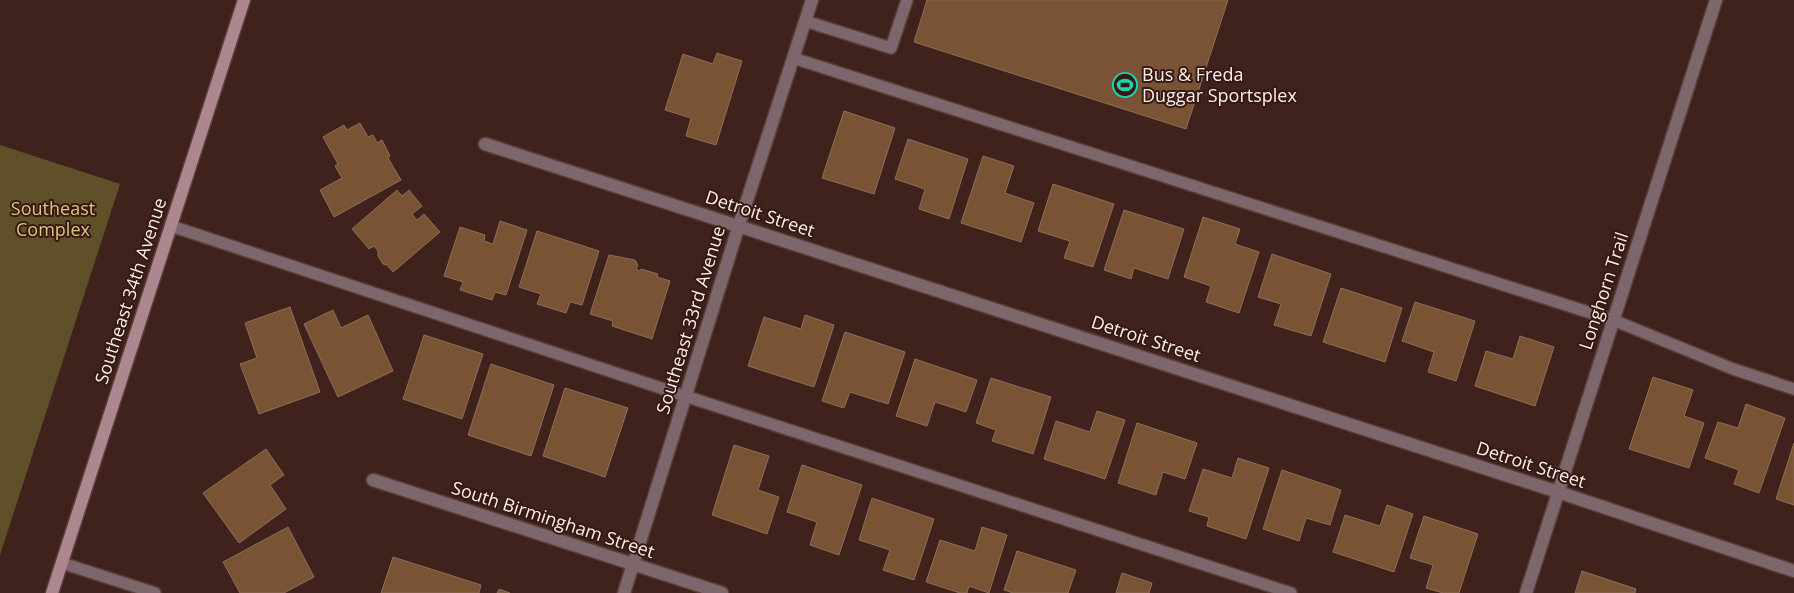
<svg xmlns="http://www.w3.org/2000/svg" width="1794" height="593" viewBox="0 0 1794 593" font-family="'Open Sans',sans-serif">
	<rect width="100%" height="100%" fill="#40221d"/>
	<polygon fill="#5f502a" points="0,145 120,184 0,555"/>
	<g fill="#795333" stroke="#8b6f5a">
		<polygon points="927,0 1228,0 1186,129 914,42"/>
		<polygon points="717,53 742,61 716,145 686,136 691,118 665,110 683,54 713,64"/>
		<polygon points="844,111 895,128 874,194 822,178"/>
		<polygon points="360,123 368,137 373,135 377,143 382,140 390,156 388,158 401,180 334,217 320,190 342,178 335,166 338,164 323,137 344,125 347,130"/>
		<polygon points="908,139 968,159 949,219 919,209 925,189 895,179"/>
		<polygon points="983,156 1014,166 1005,193 1034,203 1021,242 961,223"/>
		<polygon points="1053,184 1114,204 1093,267 1064,258 1070,241 1038,231"/>
		<polygon points="397,190 402,196 409,190 422,206 412,214 417,220 424,214 440,232 393,272 387,265 383,264 378,256 378,251 374,246 369,249 352,229"/>
		<polygon points="1124,210 1184,229 1168,279 1134,268 1131,279 1104,270"/>
		<polygon points="1203,217 1240,229 1235,244 1259,252 1239,313 1206,302 1211,286 1184,277"/>
		<polygon points="500,221 527,230 506,295 495,292 492,300 460,290 463,282 444,276 460,227 485,235 484,241 493,244"/>
		<polygon points="537,231 599,251 582,305 570,302 566,313 537,304 541,294 519,287"/>
		<polygon points="1272,254 1331,274 1311,336 1274,325 1281,304 1258,297"/>
		<polygon points="609,255 635,260 638,265 636,269 640,271 641,269 658,274 657,277 670,281 652,339 612,326 613,321 590,314"/>
		<polygon points="1341,288 1402,308 1385,362 1323,342"/>
		<polygon points="1415,302 1475,321 1456,381 1428,372 1434,352 1402,341"/>
		<polygon points="290,307 320,392 259,414 240,364 257,358 245,323"/>
		<polygon points="333,310 341,328 368,315 393,371 338,397 304,324"/>
		<polygon points="805,315 834,325 814,387 748,366 764,317 801,329"/>
		<polygon points="845,332 905,352 888,404 850,392 844,408 822,401"/>
		<polygon points="424,335 483,354 462,419 403,399"/>
		<polygon points="1520,336 1554,347 1535,406 1475,386 1486,351 1513,359"/>
		<polygon points="915,359 977,380 966,412 935,402 927,426 896,416"/>
		<polygon points="491,364 554,385 531,456 468,435"/>
		<polygon points="1653,377 1693,390 1684,416 1704,423 1689,468 1629,449"/>
		<polygon points="991,378 1051,397 1033,454 992,441 996,430 976,423"/>
		<polygon points="565,388 628,408 605,477 543,456"/>
		<polygon points="1746,404 1785,418 1759,493 1734,484 1739,470 1705,458 1718,422 1738,428"/>
		<polygon points="1097,411 1125,420 1105,479 1044,459 1056,421 1090,432"/>
		<polygon points="1137,423 1197,443 1185,479 1163,472 1156,495 1118,483"/>
		<polygon points="1794,443 1794,505 1776,499"/>
		<polygon points="734,445 769,456 758,490 779,497 767,534 712,515"/>
		<polygon points="266,449 284,475 270,485 286,509 239,543 203,493"/>
		<polygon points="1238,458 1269,468 1246,539 1207,526 1209,517 1189,511 1203,469 1232,478"/>
		<polygon points="802,465 862,485 839,555 810,545 817,522 787,512"/>
		<polygon points="1282,470 1341,490 1330,525 1306,518 1299,541 1263,529"/>
		<polygon points="872,498 934,519 914,580 883,570 890,550 859,540"/>
		<polygon points="1387,505 1413,514 1394,572 1333,552 1345,515 1380,526"/>
		<polygon points="1424,516 1478,534 1459,593 1443,593 1426,588 1433,565 1410,558"/>
		<polygon points="288,527 314,577 284,593 240,593 223,562"/>
		<polygon points="982,527 1007,535 989,593 969,586 967,593 960,593 926,582 940,540 975,551"/>
		<polygon points="1017,551 1076,570 1068,593 1013,593 1004,590"/>
		<polygon points="393,557 481,585 479,593 381,593"/>
		<polygon points="1582,571 1636,589 1635,593 1575,593"/>
		<polygon points="1122,573 1152,583 1149,593 1116,593"/>
		<polygon points="499,589 510,593 497,593"/>
	</g>
	<g fill="none" stroke-linecap="round" stroke-linejoin="round">
		<defs>
			<g id="service">
				<polyline points="805,21 891,48 907,0"/>
				<polyline points="793,58 1613,320 1733,369 1794,389"/>
				<polyline points="171,226 685,396 1291,593"/>
				<polyline points="62,563 155,593"/>
			</g>
			<g id="minor">
				<polyline points="485,144 1558,492 1794,571"/>
				<polyline points="373,480 722,593"/>
				<polyline points="624,593 739,225 812,0"/>
			</g>
			<polyline id="tertiary" points="1526,593 1716,0"/>
			<polyline id="secondary" points="52,593 244,0"/>
		</defs>
		<use href="#service" stroke="#5b3f3a" stroke-width="14"/>
		<use href="#minor" stroke="#5b3f3a" stroke-width="15"/>
		<use href="#tertiary" stroke="#5b3f3a" stroke-width="15"/>
		<use href="#secondary" stroke="#5b3f3a" stroke-width="15"/>
		<use href="#service" stroke="#7e676c" stroke-width="11"/>
		<use href="#minor" stroke="#7e676c" stroke-width="12"/>
		<use href="#tertiary" stroke="#7e676c" stroke-width="12"/>
		<use href="#secondary" stroke="#ad8790" stroke-width="12"/>
	</g>
	<defs>
		<symbol id="stadium-ring" viewBox="-11 -11 22 22"><circle r="9.5" fill="#351914" stroke="#19d5b2" stroke-width="1.5"/><path d="M0-5a6.5 5 0 1 0 0 10a6.5 5 0 1 0 0-10ZM-3.5-1.8h7v3.6h-7Z" fill="#19d5b2"/></symbol>
	</defs>
	<g fill-rule="evenodd">
		<use href="#stadium-ring" x="1111" y="71" width="28" height="28"/>
	</g>
	<g text-anchor="middle" stroke-width="4" stroke-linejoin="round" paint-order="stroke">
		<g font-size="18" fill="#feeeea" stroke="#351914" text-anchor="start">
			<text x="1142" y="81">Bus &amp; Freda<tspan x="1142" dy="21">Duggar Sportsplex</tspan></text>
		</g>
		<g font-size="18" fill="#e1c479" stroke="#351914">
			<text x="53" y="215">Southeast<tspan x="53" dy="21">Complex</tspan></text>
		</g>
		<g font-size="18" fill="#feeeea" stroke="#351914">
			<text transform="translate(760 214) rotate(18)" y="6">Detroit Street</text>
			<text transform="translate(131 291) rotate(-72)" y="6">Southeast 34th Avenue</text>
			<text transform="translate(1604 291) rotate(-72)" y="6">Longhorn Trail</text>
			<text transform="translate(691 320) rotate(-73)" y="6">Southeast 33rd Avenue</text>
			<text transform="translate(1146 339) rotate(18)" y="6">Detroit Street</text>
			<text transform="translate(1531 465) rotate(18)" y="6">Detroit Street</text>
			<text transform="translate(553 520) rotate(18)" y="6">South Birmingham Street</text>
		</g>
	</g>
</svg>
